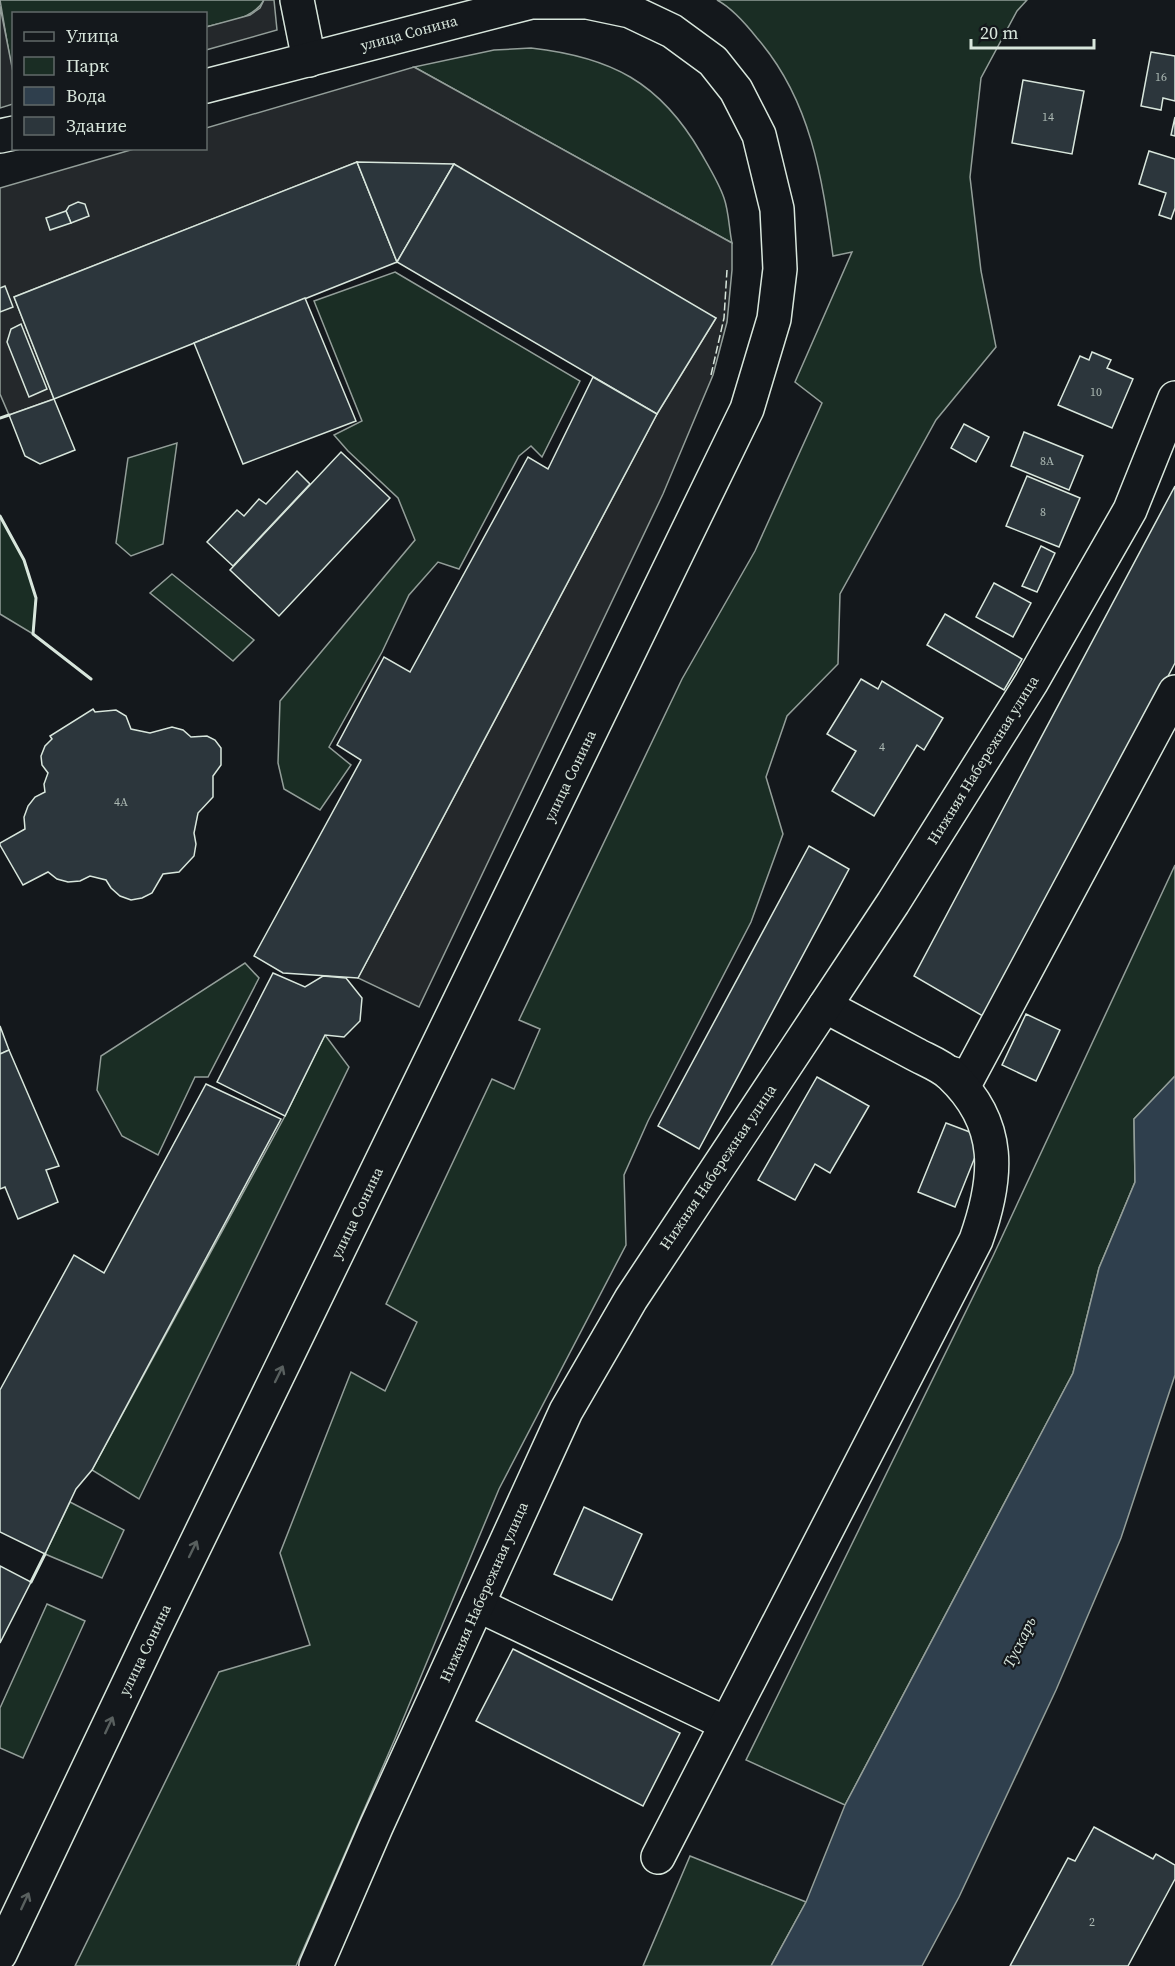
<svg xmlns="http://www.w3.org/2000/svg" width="1175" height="1966" viewBox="0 0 1175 1966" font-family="'Source Serif 4',serif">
	<rect width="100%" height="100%" fill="#14181c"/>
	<g fill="#1a2d24" stroke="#939e99" stroke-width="1.5">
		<path d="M0,0H264C253,20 226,21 206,27V14H14L13,77Z"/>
		<path d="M717,0H1027L1017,11L981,78L970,177L981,271L996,347L936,420L840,594L838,664L787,716L766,777L783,834L751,922L648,1121L624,1175L626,1245L499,1489L394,1741L296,1966H75L219,1672L310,1645L280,1553L351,1372L385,1391L417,1322L386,1304L492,1079L514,1089L540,1029L519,1020L682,679L755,551L822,403L795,382L852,252L833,256C822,177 811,100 757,38C746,24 732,8 717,0Z"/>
		<path d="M531,48C611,57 660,82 701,153C709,167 719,183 724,198C729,212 729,229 732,243L414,67L494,50Z"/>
		<polygon points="395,272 580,381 542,457 531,446 519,456 459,569 438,562 409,595 382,652 329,747 351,765 320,810 284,789 278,763 280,701 415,540 398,498 348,451 334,435 362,421 314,301"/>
		<polygon points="177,443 163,544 131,556 116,543 128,458"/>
		<polygon points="0,516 24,560 36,598 33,634 0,614"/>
		<polygon points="172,574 254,640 233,661 150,593"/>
		<polygon points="1175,865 1175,1076 1134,1119 1135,1182 1099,1268 1073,1373 845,1805 746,1760 993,1256"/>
		<polygon points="245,963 259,978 208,1077 195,1077 158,1155 122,1136 97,1090 101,1056"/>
		<polygon points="325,1035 349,1067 139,1499 92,1470 285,1116"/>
		<polygon points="70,1502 124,1530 102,1578 45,1554"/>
		<polygon points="47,1604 85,1621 23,1758 0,1748 0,1708"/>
		<polygon points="690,1856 806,1902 771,1966 643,1966"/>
	</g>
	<g fill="#24282b" stroke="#939e99" stroke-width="1.5">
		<polygon points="264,0 274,0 277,30 206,50 206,27 250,15 260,8"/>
		<polygon points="0,6 14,77 13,104 0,108"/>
		<polygon points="414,67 732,243 732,270 727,322 713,375 663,494 419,1007 358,978 657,414 716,318 357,162 14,297 54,399 9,415 0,394 0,188 134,149 206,148 206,128"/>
	</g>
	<polygon fill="#2f3f4d" stroke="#939e99" stroke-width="1.5" points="1175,1076 1175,1375 1121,1538 1056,1690 959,1897 922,1966 771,1966 806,1902 845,1805 1073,1373 1099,1268 1135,1182 1134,1119"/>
	<g fill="#2c363c" stroke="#d8e6dc" stroke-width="1.5">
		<polygon points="1151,52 1175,56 1175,101 1163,98 1161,110 1141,106"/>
		<polygon points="1023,80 1084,91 1072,154 1012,143"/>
		<polygon points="1175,117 1175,136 1171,135"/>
		<polygon points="1149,151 1175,159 1175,208 1171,219 1159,215 1166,193 1139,184"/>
		<polygon points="357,162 397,262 54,399 14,297"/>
		<polygon points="357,162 454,164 397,262"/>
		<polygon points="454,164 716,318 657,414 397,262"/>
		<polygon points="78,202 85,204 89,216 71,223 66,211 69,206"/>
		<polygon points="66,211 71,223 50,230 46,218"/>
		<polygon points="5,286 13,307 0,312 0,288"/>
		<polygon points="305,298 356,421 243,464 194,343"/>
		<polygon points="21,324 47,389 29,397 7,342 11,329"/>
		<polygon points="1092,352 1111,360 1107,368 1133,379 1112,428 1058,405 1080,356 1089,360"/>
		<polygon points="593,377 657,414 358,978 283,973 254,956 361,760 337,745 384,657 410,672 528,457 548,469"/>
		<polygon points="54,399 75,450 40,464 25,456 9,415"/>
		<polygon points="964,424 989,437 976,462 951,448"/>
		<polygon points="1024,432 1083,456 1069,490 1011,466"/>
		<polygon points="341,452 390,498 279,616 230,570"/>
		<polygon points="297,471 310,484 233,566 207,542 237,510 244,516 259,499 266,504"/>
		<polygon points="1027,476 1080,498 1059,547 1006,526"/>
		<polygon points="1175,486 1175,663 988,1019 914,976"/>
		<polygon points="1041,546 1055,553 1037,592 1022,586"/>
		<polygon points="994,583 1031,603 1013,637 976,617"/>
		<polygon points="945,614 1022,659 1004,690 927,645"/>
		<polygon points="861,679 878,689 882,681 943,718 924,750 917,745 874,816 832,791 856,751 827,734"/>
		<polygon points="93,709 95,712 116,710 126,716 131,729 150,733 172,727 183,730 191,737 207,736 215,740 221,748 221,765 213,776 213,797 198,813 194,833 196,844 194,856 179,872 163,874 152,893 142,898 131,900 120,896 111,888 106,880 90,876 80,881 68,882 57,879 48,872 23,885 0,845 0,843 25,829 24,817 28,806 35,797 45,792 44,784 48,773 42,765 41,756 45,746 52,739 50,736"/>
		<polygon points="809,846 849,869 699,1149 658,1126"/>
		<polygon points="273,973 305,987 323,976 346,978 362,998 360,1021 344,1037 325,1035 285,1116 217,1082"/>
		<polygon points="1026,1014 1060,1030 1036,1081 1002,1065"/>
		<polygon points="0,1026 9,1050 0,1054"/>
		<polygon points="9,1050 59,1166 46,1170 58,1202 18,1219 5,1187 0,1189 0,1054"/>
		<polygon points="817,1077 869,1106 830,1173 815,1164 795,1200 758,1180"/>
		<polygon points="206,1084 281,1119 92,1470 76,1489 45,1554 0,1532 0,1390 74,1255 104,1273"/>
		<polygon points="946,1123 983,1137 955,1207 918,1192"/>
		<polygon points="584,1507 642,1534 612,1600 554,1574"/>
		<polygon points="0,1566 31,1582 0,1643"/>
		<polygon points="513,1649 680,1733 643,1806 476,1721"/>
		<polygon points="1094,1827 1153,1859 1156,1854 1175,1865 1175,1879 1128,1966 1010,1966 1068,1858 1075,1861"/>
	</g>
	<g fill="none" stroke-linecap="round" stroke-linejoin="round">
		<defs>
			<g id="minor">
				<polyline points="297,0 309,60"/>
				<polyline points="950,1073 968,1078 1175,692"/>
				<polyline points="478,1605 725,1723"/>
				<path d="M658,1857L976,1240C998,1178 1003,1124 951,1075C942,1066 926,1060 915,1054C885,1038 855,1022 825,1006"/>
				<polyline points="316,1966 376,1827 566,1411 631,1299 893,903 1031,683 1130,510 1175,398"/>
			</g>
			<g id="major">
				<polyline points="0,136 14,133"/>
				<polyline points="0,1954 154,1630 747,409 774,319 780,269 777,209 759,135 736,90 713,61 672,31 630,11 587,2 531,2 206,86"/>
			</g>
		</defs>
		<use href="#minor" stroke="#d8e6dc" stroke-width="36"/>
		<use href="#major" stroke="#d8e6dc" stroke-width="36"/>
		<use href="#minor" stroke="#14181c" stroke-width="33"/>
		<use href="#major" stroke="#14181c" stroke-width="33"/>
		<polyline stroke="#d8e6dc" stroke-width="1.5" stroke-dasharray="8 3" stroke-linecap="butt" points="711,375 724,318 727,270"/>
		<g stroke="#d8e6dc" stroke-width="3">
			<polyline points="0,418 9,415"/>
			<polyline points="0,516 24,560 36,598 33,634 91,679"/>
			<polyline points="31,1582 45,1554"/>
		</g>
	</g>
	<defs><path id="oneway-shaft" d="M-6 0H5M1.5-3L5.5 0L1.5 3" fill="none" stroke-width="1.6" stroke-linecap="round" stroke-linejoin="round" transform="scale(1.5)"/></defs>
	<g stroke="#59605f">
		<use href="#oneway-shaft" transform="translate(279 1374) rotate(-64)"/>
		<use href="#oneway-shaft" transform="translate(193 1549) rotate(-64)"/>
		<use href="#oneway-shaft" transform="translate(109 1725) rotate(-65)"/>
		<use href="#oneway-shaft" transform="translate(25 1901) rotate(-65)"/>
	</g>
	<g text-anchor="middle" stroke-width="4.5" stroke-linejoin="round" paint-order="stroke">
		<g font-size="12" fill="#adbab4">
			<text x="1161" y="81">16</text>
			<text x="1048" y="121">14</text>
			<text x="1096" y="396">10</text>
			<text x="1047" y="465">8А</text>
			<text x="1043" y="516">8</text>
			<text x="882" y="751">4</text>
			<text x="121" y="806">4А</text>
			<text x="1092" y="1926">2</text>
		</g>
		<g font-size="15" fill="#d8e6dc" stroke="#14181c">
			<text transform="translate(409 33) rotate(-15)" y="5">улица Сонина</text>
			<text transform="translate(983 760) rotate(-58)" y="5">Нижняя Набережная улица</text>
			<text transform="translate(570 776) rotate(-64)" y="5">улица Сонина</text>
			<text transform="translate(718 1167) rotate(-56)" y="5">Нижняя Набережная улица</text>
			<text transform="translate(357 1213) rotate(-64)" y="5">улица Сонина</text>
			<text transform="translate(484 1592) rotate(-66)" y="5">Нижняя Набережная улица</text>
			<text transform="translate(145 1650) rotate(-64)" y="5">улица Сонина</text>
		</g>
		<g font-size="16" font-style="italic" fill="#d8e6dc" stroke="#14181c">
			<text transform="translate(1019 1642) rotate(-64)" y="6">Тускарь</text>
		</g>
	</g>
	<rect x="12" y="12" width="195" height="138" fill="#14181c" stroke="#626a69" stroke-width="1.5"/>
	<rect x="24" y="32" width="30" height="9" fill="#14181c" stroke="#626a69" stroke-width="1.5"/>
	<text x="66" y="42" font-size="18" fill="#d8e6dc">Улица</text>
	<rect x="24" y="57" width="30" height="18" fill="#1a2d24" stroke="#626a69" stroke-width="1.5"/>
	<text x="66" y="72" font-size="18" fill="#d8e6dc">Парк</text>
	<rect x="24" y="87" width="30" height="18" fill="#2f3f4d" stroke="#626a69" stroke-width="1.5"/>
	<text x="66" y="102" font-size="18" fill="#d8e6dc">Вода</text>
	<rect x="24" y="117" width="30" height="18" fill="#2c363c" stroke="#626a69" stroke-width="1.5"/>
	<text x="66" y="132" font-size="18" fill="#d8e6dc">Здание</text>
	<path d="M971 39v9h123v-9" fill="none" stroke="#d8e6dc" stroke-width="3"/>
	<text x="980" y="39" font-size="18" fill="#d8e6dc" stroke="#14181c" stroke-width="4.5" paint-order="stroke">20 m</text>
</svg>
